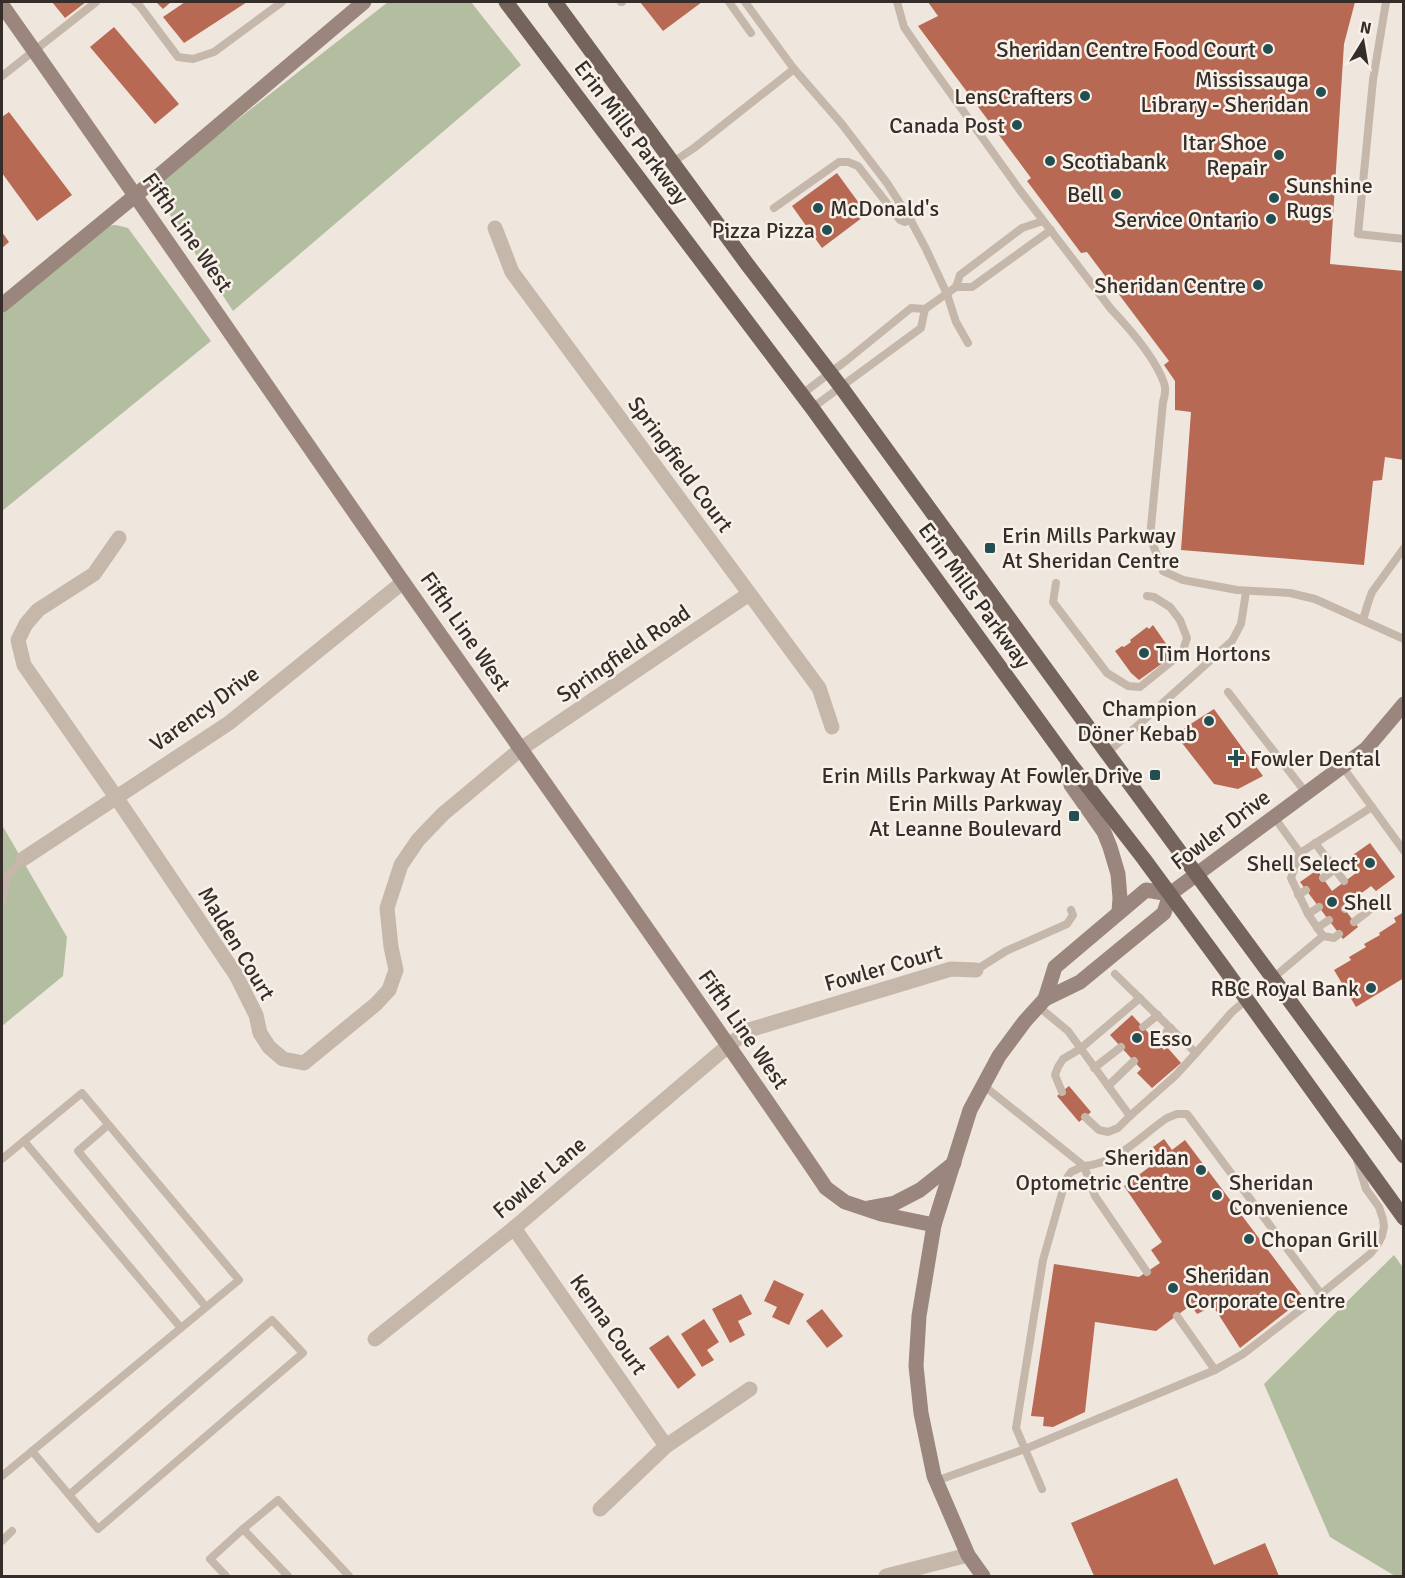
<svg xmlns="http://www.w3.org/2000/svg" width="1405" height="1578" viewBox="0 0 1405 1578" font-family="Signika,sans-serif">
	<rect width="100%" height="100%" fill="#efe7de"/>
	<g fill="#b3bd9f">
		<polygon points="388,2 471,2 521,65 233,311 155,192 160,180"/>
		<polygon points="116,225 128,228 211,341 2,511 2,313 106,226"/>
		<polygon points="2,825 67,937 63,976 2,1026"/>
		<polygon points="1394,1255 1404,1269 1403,1576 1395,1576 1330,1537 1264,1384"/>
	</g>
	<g fill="#b86953">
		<polygon points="52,2 86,2 65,18"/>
		<polygon points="156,2 171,2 163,9"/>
		<polygon points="185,2 247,2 184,43 163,17"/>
		<polygon points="640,2 702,2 663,31"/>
		<polygon points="928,2 1355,2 1344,44 1330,264 1404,271 1404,460 1385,457 1382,480 1373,481 1364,565 1181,550 1191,412 1175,410 1175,381 1164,365 1169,361 1087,252 1081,253 1027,181 1031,178 918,26 938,16"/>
		<polygon points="114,27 179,104 155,124 90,47"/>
		<polygon points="9,112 72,195 37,221 2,173 2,117"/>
		<polygon points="837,173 867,214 822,248 792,206"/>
		<polygon points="2,232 9,242 2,248"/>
		<polygon points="1153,625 1174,655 1139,680 1131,673 1115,651 1122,646 1124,647 1131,642 1130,640 1147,627 1149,629"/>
		<polygon points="1214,709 1263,776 1238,789 1214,784 1175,734"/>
		<polygon points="1370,843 1395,877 1376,891 1371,886 1343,907 1358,927 1343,939 1300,882 1317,870 1332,891 1360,870 1350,857"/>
		<polygon points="1404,912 1404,978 1356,1007 1334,970 1351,960 1349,957 1366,947 1364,944 1380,935 1379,933 1396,922 1394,918"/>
		<polygon points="1132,1015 1164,1050 1167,1047 1181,1063 1152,1088 1137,1073 1141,1069 1110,1035"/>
		<polygon points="1069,1086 1091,1112 1079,1122 1057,1096"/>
		<polygon points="1164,1139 1172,1150 1185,1140 1304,1298 1240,1348 1213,1306 1197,1314 1191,1305 1156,1331 1095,1322 1085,1412 1053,1427 1043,1426 1044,1417 1031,1416 1054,1264 1139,1277 1160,1263 1151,1250 1162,1242 1124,1186 1156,1162 1152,1157 1157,1153 1153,1147"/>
		<polygon points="774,1280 804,1294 789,1325 772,1317 777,1307 764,1301"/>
		<polygon points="741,1294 752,1314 738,1321 745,1335 730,1343 712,1309"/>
		<polygon points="822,1309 843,1336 827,1348 806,1321"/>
		<polygon points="704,1319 719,1342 707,1350 714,1360 702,1367 681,1334"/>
		<polygon points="668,1335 696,1375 678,1389 649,1348"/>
		<polygon points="1177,1478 1214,1565 1265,1543 1279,1576 1094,1576 1071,1523"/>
	</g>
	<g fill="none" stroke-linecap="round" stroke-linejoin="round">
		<g stroke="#c6b7ab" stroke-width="8">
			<polyline points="135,2 139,5 178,57 193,59 214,52 282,2"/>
			<polyline points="621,2 622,2"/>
			<polyline points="729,2 751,33"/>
			<path d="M897,2L904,27L926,59L1019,189L1111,309C1130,329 1155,357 1164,383C1166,389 1165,396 1163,402L1150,537L1163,571L1183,580L1237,590L1290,593L1315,599L1404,639"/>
			<polyline points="1386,2 1373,80 1358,234 1404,239"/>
			<polyline points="794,69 841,123 887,183 910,219 926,249 947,294 956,322 968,343"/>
			<polyline points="2,76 96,2"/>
			<polyline points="673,162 694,148 794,69 745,2"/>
			<polyline points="774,208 839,162 848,162 858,166 900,220 905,222 910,219"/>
			<polyline points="956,287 960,275 1022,228 1043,221"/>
			<polyline points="802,394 847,360 911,308 925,309 956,287 972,287 1051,230"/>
			<polyline points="812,408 921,328 925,309"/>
			<polyline points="1056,583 1053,602 1107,673 1128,686 1140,687 1182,653 1187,638 1180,620 1170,607 1154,597 1147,596"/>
			<polyline points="1363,620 1368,603 1372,592 1404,548"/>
			<polyline points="1228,692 1306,793"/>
			<polyline points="1107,753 1232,641 1241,624 1246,592"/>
			<polyline points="1342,766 1404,851"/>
			<polyline points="1274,817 1300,853 1372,807"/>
			<polyline points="1315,843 1344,881"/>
			<polyline points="1323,878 1335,869"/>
			<polyline points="1298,895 1306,890"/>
			<polyline points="1356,897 1367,912 1387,896"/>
			<polyline points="2,902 8,875 23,859"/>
			<polyline points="1345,909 1357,899"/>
			<polyline points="1308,914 1319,907"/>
			<polyline points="1354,922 1367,912"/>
			<polyline points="1317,928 1329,920"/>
			<polyline points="1323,936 1334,938 1339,934"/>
			<polyline points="976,970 1006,951 1067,924 1073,915 1071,910"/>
			<polyline points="1115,974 1196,1053 1232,1012 1246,1000"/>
			<polyline points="1273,978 1323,936 1308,914 1291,878 1300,853"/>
			<polyline points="1039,1007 1068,1031 1130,1116"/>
			<polyline points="1143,1027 1158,1015"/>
			<polyline points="1156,1041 1171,1028"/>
			<polyline points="1094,1068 1121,1047"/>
			<polyline points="1108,1086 1134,1061"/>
			<polyline points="1062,1092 1055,1075 1058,1067 1063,1059 1080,1049 1140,998"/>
			<polyline points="1085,1117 1099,1130 1108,1132 1118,1128 1130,1116 1176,1075 1196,1053"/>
			<polyline points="108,1125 78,1151 206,1307"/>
			<polyline points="24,1141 181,1328"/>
			<polyline points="2,1159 82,1093 239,1280 2,1476"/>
			<polyline points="1321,1294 1370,1254 1378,1244 1382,1236 1384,1227 1383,1219 1379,1207 1366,1189 1357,1160"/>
			<polyline points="1177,1316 1215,1370"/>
			<polyline points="32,1451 98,1529 303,1353 272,1320 69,1495"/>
			<path d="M936,1481L1025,1449L1215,1370L1243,1354L1321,1294L1187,1114H1177L1167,1118C1140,1136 1119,1163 1084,1166L983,1085"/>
			<polyline points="1042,1489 1016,1428 1043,1260 1066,1179 1071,1172 1084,1166 1095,1196 1147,1272"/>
			<polyline points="243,1529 288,1576"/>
			<polyline points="2,1541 12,1531"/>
			<polyline points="226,1576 210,1559 243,1529 278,1500 349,1576"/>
		</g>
		<g stroke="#c6b7ab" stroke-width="15">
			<polyline points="495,228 512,272 819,688 832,727"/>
			<polyline points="119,538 94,574 38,610 26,624 18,640 24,665 116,797 236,975 256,1015 260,1033 269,1047 283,1059 304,1063 376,1004 389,990 396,970 391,947 387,908 401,865 418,840 443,814 522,748 749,594"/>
			<polyline points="23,859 229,723 403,582"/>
			<polyline points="514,1228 666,1446"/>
			<polyline points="375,1339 514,1228 729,1045 749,1030 951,969 976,970"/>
			<polyline points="600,1509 666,1446 750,1389"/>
			<polyline points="886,1576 968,1555"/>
		</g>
		<g stroke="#9a867c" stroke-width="15">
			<path d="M2,5C137,196 269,390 403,582C545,784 688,984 826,1188L845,1202L881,1214L934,1225"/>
			<polyline points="2,305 136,195 364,2"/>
			<polyline points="1068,761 1071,785 1104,832 1110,847 1118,874 1120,898 1119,912"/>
			<polyline points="1170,894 1366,749 1404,704"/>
			<polyline points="1045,999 1080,982 1164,913 1170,894"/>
			<polyline points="868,1208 895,1203 920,1190 954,1163"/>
			<polyline points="983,1576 968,1555 934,1476 921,1413 916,1366 919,1316 934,1225 970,1110 999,1056 1025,1021 1045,999 1055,967 1146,890 1170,894"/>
		</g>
		<g stroke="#75645c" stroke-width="15">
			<polyline points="506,2 812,408 1068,761 1144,859 1224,968 1404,1218"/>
			<polyline points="555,2 747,264 841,387 1107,753 1404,1156"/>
		</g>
	</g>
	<g fill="#234f52" stroke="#f8f1e9" stroke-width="2">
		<circle cx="1268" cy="49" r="6"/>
		<circle cx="1321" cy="92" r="6"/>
		<circle cx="1085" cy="96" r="6"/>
		<circle cx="1017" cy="125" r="6"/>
		<circle cx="1279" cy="155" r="6"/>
		<circle cx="1050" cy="161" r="6"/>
		<circle cx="1116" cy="194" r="6"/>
		<circle cx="1274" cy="198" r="6"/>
		<circle cx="818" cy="208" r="6"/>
		<circle cx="1271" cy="219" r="6"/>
		<circle cx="827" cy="230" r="6"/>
		<circle cx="1258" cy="285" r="6"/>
		<rect x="984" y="542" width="12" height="12" rx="3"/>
		<circle cx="1144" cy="653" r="6"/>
		<circle cx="1209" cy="721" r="6"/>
		<path d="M1233 749h6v6h6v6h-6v6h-6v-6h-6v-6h6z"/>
		<rect x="1149" y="769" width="12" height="12" rx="3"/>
		<rect x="1068" y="810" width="12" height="12" rx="3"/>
		<circle cx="1370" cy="863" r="6"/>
		<circle cx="1332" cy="902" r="6"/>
		<circle cx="1371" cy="988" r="6"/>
		<circle cx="1137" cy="1038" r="6"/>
		<circle cx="1201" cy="1170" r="6"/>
		<circle cx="1217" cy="1195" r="6"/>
		<circle cx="1249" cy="1239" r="6"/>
		<circle cx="1173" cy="1288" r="6"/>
	</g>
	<g text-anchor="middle" stroke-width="5" stroke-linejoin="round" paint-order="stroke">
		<g font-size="22" fill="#352d29" stroke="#f8f1e9" text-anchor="end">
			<text x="1256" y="57">Sheridan Centre Food Court</text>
			<text x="1309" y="87">Mississauga<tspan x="1309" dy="25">Library - Sheridan</tspan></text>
			<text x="1073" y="104">LensCrafters</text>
			<text x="1005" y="133">Canada Post</text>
			<text x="1267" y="150">Itar Shoe<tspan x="1267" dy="25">Repair</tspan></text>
			<text x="1062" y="169" text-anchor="start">Scotiabank</text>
			<text x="1286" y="193" text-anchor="start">Sunshine<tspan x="1286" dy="25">Rugs</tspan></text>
			<text x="1104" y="202">Bell</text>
			<text x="830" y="216" text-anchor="start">McDonald's</text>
			<text x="1259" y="227">Service Ontario</text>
			<text x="815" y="238">Pizza Pizza</text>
			<text x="1246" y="293">Sheridan Centre</text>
			<text x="1002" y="543" text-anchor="start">Erin Mills Parkway<tspan x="1002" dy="25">At Sheridan Centre</tspan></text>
			<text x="1156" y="661" text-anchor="start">Tim Hortons</text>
			<text x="1197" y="716">Champion<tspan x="1197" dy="25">Döner Kebab</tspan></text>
			<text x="1250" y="766" text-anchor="start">Fowler Dental</text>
			<text x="1143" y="783">Erin Mills Parkway At Fowler Drive</text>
			<text x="1062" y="811">Erin Mills Parkway<tspan x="1062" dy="25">At Leanne Boulevard</tspan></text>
			<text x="1358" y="871">Shell Select</text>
			<text x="1344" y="910" text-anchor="start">Shell</text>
			<text x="1359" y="996">RBC Royal Bank</text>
			<text x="1149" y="1046" text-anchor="start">Esso</text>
			<text x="1189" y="1165">Sheridan<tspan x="1189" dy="25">Optometric Centre</tspan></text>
			<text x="1229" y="1190" text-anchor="start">Sheridan<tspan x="1229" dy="25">Convenience</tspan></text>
			<text x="1261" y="1247" text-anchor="start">Chopan Grill</text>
			<text x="1185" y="1283" text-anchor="start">Sheridan<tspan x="1185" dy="25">Corporate Centre</tspan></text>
		</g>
		<g font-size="22" fill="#352d29" stroke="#f8f1e9">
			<text transform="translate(632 132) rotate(53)" y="8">Erin Mills Parkway</text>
			<text transform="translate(188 232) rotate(55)" y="8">Fifth Line West</text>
			<text transform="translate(681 464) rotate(54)" y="8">Springfield Court</text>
			<text transform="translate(975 595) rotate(54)" y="8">Erin Mills Parkway</text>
			<text transform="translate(466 631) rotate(55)" y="8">Fifth Line West</text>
			<text transform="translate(623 653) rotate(-34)" y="8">Springfield Road</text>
			<text transform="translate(204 708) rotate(-36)" y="8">Varency Drive</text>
			<text transform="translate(1220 829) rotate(-37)" y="8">Fowler Drive</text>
			<text transform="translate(237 943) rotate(59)" y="8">Malden Court</text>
			<text transform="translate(883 967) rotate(-16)" y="8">Fowler Court</text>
			<text transform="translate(744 1029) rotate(55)" y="8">Fifth Line West</text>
			<text transform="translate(539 1177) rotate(-40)" y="8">Fowler Lane</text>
			<text transform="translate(609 1324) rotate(55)" y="8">Kenna Court</text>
		</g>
	</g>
	<rect width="1405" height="1578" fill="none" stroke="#352d29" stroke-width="6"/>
	<g transform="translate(1363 42) rotate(11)" stroke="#f8f1e9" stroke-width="4.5" paint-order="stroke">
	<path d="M0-4.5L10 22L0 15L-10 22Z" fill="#352d29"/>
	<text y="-9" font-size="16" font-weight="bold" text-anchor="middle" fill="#352d29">N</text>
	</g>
</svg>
